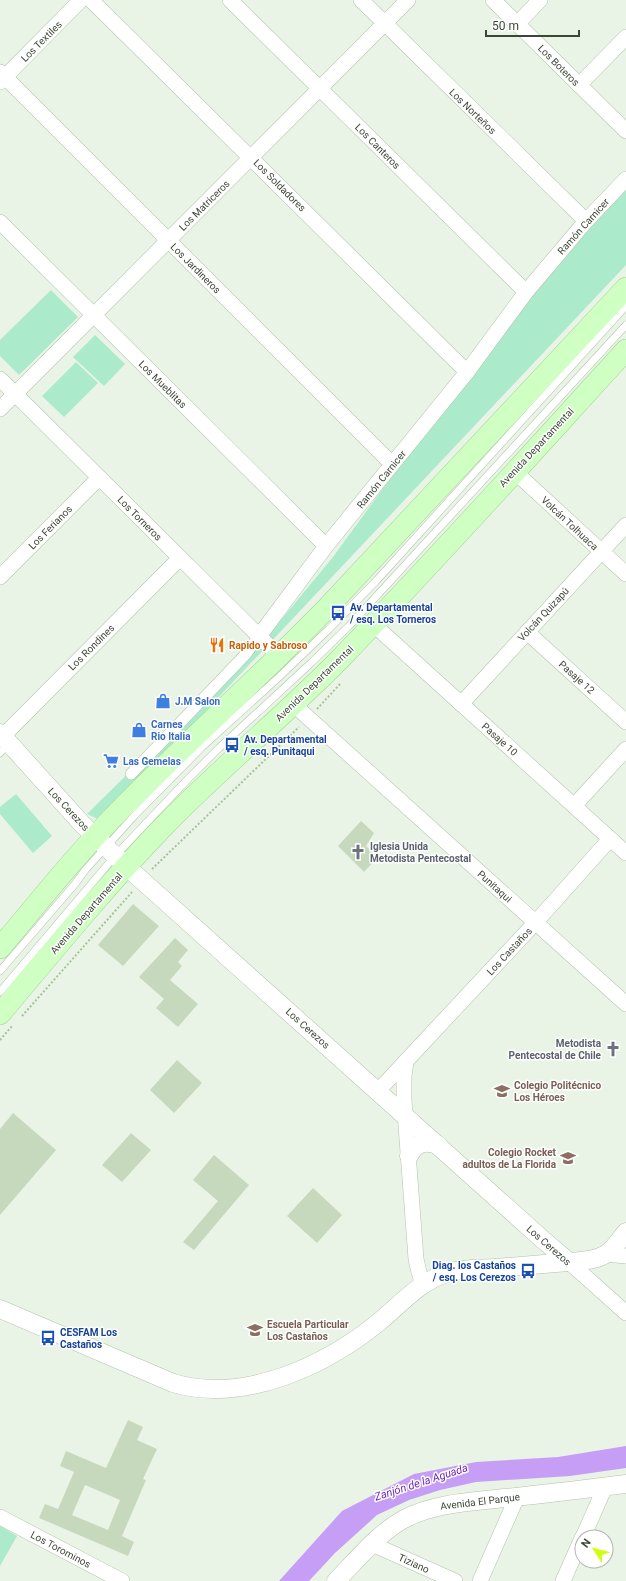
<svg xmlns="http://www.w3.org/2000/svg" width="626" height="1581" viewBox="0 0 626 1581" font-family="Roboto,sans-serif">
	<rect width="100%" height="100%" fill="#e9f4e6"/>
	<g fill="#abebcb">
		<polygon points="626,185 626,265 102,821 87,814 271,632 333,557 400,465 528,300"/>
		<polygon points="51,290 78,317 19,375 0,356 0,340"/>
		<polygon points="95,335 125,364 104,386 73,357"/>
		<polygon points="76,362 98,383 64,417 42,396"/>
		<polygon points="16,794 52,836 33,853 0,814 0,807"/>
		<polygon points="0,1526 17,1536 0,1566"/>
	</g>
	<polygon fill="#c69ef5" points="626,1446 626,1468 570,1476 476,1482 440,1490 409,1500 377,1515 335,1553 309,1581 279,1581 342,1511 414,1474 476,1462 558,1457"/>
	<g fill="#c7d9bd" fill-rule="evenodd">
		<polygon points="361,821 374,833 366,846 378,857 364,872 338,846"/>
		<polygon points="133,904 159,926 123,966 98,945"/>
		<polygon points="175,938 188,950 178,962 182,966 170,980 198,1004 178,1027 156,1008 164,999 139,977"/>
		<polygon points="177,1060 202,1083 174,1113 150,1090"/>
		<polygon points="13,1113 56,1150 0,1215 0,1129"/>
		<polygon points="131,1133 151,1150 122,1182 102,1165"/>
		<polygon points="214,1155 249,1185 194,1250 183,1242 218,1201 193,1180"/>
		<polygon points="313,1188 342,1215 317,1243 287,1216"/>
		<path d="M128,1420L143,1427L137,1440L157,1449L143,1479L146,1480L122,1536L134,1542L128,1556L39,1518L45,1504L58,1509L74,1472L60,1466L66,1451L106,1468ZM85,1485L120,1500L108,1530L72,1515Z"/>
	</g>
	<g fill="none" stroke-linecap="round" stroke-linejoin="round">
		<defs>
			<g id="service">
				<polyline points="0,753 9,743"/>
				<polyline points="0,971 75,884 86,869 135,815 202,747 279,677 329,629 377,580 626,306"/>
				<polyline points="0,992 115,856 188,779 219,748 311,663 349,626 626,325"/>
			</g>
			<polyline id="pedestrian" points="131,774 245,655 259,636"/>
			<g id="minor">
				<polyline points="91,0 467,372"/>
				<polyline points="230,0 526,292"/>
				<polyline points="361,0 586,221"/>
				<polyline points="493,0 626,131"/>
				<polyline points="517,24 540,0"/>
				<polyline points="0,72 392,464"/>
				<polyline points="0,82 81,0"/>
				<polyline points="579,85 626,37"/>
				<polyline points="0,222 326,546"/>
				<polyline points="0,379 279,656"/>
				<polyline points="0,409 408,0"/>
				<polyline points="514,471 626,574"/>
				<polyline points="0,577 99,478"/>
				<polyline points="373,624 626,853"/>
				<polyline points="527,632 626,722"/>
				<polyline points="259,636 326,546 467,372 526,292 586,221 626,179"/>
				<polyline points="293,704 626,1004"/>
				<polyline points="461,704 626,525"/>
				<polyline points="3,736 180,558"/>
				<polyline points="574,806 626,749"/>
				<polyline points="406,1061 404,1076 404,1099 416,1259 419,1272 423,1285"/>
				<polyline points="378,1091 535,923 610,839"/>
				<polyline points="606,1254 626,1256"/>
				<polyline points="569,1262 626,1313"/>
				<polyline points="0,1517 122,1581"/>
				<polyline points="583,1537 605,1487"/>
				<polyline points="372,1544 455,1581"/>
				<polyline points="480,1581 517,1497"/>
				<polyline points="563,1581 582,1538"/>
			</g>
			<g id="tertiary">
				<polyline points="0,733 83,825 127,867 541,1238 569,1262"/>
				<path d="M409,1156C415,1143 425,1140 438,1145"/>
				<path d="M0,1309L173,1383C244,1404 325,1366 379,1322C401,1304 420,1281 447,1273C462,1268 480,1269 495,1268C519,1266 543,1264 568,1262C580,1261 595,1261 606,1254C614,1249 620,1239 626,1232"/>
				<path d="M336,1581C357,1560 377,1534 404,1519C435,1503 470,1502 505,1498C545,1494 586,1489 626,1484"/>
			</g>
			<g id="secondary">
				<path d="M0,948C41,899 81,849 126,804C191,738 261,676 326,609L626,288"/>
				<path d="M0,1014C53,951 106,886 163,827C219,769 282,718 339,660C437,559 531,454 626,350"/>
			</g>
		</defs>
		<use href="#service" stroke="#b2c3aa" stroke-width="8"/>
		<use href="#pedestrian" stroke="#b2c3aa" stroke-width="12"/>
		<use href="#minor" stroke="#b2c3aa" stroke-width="16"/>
		<use href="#tertiary" stroke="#b2c3aa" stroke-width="19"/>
		<use href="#secondary" stroke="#a1d792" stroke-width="22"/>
		<g stroke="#a5c398" stroke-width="2" stroke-dasharray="2 2" stroke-linecap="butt">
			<polyline points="317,709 340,684"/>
			<polyline points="152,869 299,727"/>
			<polyline points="22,1016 132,892"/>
			<polyline points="0,1040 12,1026"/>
		</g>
		<use href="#service" stroke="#fff" stroke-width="7"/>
		<use href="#pedestrian" stroke="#fff" stroke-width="11"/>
		<use href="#minor" stroke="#fff" stroke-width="15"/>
		<use href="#tertiary" stroke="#fff" stroke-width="18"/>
		<use href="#secondary" stroke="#d0ffc4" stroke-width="21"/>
	</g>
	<defs>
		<symbol id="bus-bare" viewBox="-9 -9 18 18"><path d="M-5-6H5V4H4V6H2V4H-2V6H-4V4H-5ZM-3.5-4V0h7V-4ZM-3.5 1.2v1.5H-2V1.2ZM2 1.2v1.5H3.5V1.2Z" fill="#1a4fb4" stroke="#fff" stroke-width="2.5" paint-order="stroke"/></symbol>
		<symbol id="restaurant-bare" viewBox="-9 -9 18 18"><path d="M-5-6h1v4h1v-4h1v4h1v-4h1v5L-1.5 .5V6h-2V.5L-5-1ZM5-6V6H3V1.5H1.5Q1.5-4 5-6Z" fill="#e8710a" stroke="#fff" stroke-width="2.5" paint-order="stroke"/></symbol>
		<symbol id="shop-bare" viewBox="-9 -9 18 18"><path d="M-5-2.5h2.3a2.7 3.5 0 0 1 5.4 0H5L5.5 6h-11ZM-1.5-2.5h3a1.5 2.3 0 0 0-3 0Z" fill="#3f7fe0" stroke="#fff" stroke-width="2.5" paint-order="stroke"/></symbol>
		<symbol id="supermarket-bare" viewBox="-9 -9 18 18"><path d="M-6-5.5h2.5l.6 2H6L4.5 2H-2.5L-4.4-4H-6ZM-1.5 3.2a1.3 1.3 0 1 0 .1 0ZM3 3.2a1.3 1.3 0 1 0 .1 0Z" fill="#3f7fe0" stroke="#fff" stroke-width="2.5" paint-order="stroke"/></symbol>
		<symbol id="church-bare" viewBox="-9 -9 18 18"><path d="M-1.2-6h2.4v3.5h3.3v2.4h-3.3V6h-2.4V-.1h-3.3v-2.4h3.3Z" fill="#6b7280" stroke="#fff" stroke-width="2.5" paint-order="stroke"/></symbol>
		<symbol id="school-bare" viewBox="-9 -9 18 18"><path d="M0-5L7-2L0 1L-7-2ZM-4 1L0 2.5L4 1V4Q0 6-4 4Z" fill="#8d6e63" stroke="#fff" stroke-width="2.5" paint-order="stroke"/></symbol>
	</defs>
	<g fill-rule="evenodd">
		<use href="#bus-bare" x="327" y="602" width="22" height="22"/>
		<use href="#restaurant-bare" x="206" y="634" width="22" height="22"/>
		<use href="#shop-bare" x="152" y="690" width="22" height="22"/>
		<use href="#shop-bare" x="128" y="719" width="22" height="22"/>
		<use href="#bus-bare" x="221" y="734" width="22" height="22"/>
		<use href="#supermarket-bare" x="100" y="750" width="22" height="22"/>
		<use href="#church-bare" x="347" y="841" width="22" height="22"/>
		<use href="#church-bare" x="602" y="1038" width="22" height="22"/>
		<use href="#school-bare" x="491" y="1080" width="22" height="22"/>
		<use href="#school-bare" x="557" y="1147" width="22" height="22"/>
		<use href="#bus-bare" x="517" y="1260" width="22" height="22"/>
		<use href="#school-bare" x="244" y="1319" width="22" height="22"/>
		<use href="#bus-bare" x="37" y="1327" width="22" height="22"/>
	</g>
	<g text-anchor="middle" stroke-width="3" stroke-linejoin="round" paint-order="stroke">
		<g font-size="10" fill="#3b4734" stroke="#fff">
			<text transform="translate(41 41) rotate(-45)" y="4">Los Textiles</text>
			<text transform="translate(559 65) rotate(45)" y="4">Los Boteros</text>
			<text transform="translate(473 111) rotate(44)" y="4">Los Norteños</text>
			<text transform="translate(378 146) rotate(45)" y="4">Los Canteros</text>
			<text transform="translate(280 185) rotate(45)" y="4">Los Soldadores</text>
			<text transform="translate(204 205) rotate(-45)" y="4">Los Matriceros</text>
			<text transform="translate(583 226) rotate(-48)" y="4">Ramón Carnicer</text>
			<text transform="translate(196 268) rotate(45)" y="4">Los Jardineros</text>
			<text transform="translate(163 384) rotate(45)" y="4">Los Mueblitas</text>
			<text transform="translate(536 447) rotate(-47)" y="4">Avenida Departamental</text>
			<text transform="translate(381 479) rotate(-51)" y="4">Ramón Carnicer</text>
			<text transform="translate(140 518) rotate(45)" y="4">Los Torneros</text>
			<text transform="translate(570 523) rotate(43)" y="4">Volcán Tolhuaca</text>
			<text transform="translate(50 527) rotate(-45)" y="4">Los Ferianos</text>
			<text transform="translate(543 614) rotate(-47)" y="4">Volcán Quizapú</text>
			<text transform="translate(91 647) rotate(-45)" y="4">Los Rondines</text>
			<text transform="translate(577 677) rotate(42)" y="4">Pasaje 12</text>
			<text transform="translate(314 683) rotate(-44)" y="4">Avenida Departamental</text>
			<text transform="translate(500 739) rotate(42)" y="4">Pasaje 10</text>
			<text transform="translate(69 809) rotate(47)" y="4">Los Cerezos</text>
			<text transform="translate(495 886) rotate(42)" y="4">Punitaqui</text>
			<text transform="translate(86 913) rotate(-49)" y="4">Avenida Departamental</text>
			<text transform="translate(509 951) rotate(-47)" y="4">Los Castaños</text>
			<text transform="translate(308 1028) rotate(42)" y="4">Los Cerezos</text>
			<text transform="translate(549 1245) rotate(41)" y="4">Los Cerezos</text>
			<text transform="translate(480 1501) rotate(-7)" y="4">Avenida El Parque</text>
			<text transform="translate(61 1549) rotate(28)" y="4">Los Torominos</text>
			<text transform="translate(414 1563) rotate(24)" y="4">Tiziano</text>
		</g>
		<g font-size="10" font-weight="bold" fill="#164399" stroke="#fff" text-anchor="start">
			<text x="350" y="611">Av. Departamental<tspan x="350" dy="12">/ esq. Los Torneros</tspan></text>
			<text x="244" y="743">Av. Departamental<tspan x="244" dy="12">/ esq. Punitaqui</tspan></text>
			<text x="516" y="1269" text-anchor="end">Diag. los Castaños<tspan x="516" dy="12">/ esq. Los Cerezos</tspan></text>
			<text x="60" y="1336">CESFAM Los<tspan x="60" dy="12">Castaños</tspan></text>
		</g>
		<g font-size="10" font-weight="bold" fill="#c56008" stroke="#fff" text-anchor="start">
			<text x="229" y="649">Rapido y Sabroso</text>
		</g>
		<g font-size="10" font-weight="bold" fill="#366cbe" stroke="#fff" text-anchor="start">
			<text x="175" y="705">J.M Salon</text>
			<text x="151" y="728">Carnes<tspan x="151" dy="12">Rio Italia</tspan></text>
			<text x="123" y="765">Las Gemelas</text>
		</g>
		<g font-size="10" font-weight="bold" fill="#5b616d" stroke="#fff" text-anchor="start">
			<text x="370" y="850">Iglesia Unida<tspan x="370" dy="12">Metodista Pentecostal</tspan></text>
			<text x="601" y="1047" text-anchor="end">Metodista<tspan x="601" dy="12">Pentecostal de Chile</tspan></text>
		</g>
		<g font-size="10" font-weight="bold" fill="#785e54" stroke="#fff" text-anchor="start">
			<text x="514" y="1089">Colegio Politécnico<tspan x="514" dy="12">Los Héroes</tspan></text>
			<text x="556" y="1156" text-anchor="end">Colegio Rocket<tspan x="556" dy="12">adultos de La Florida</tspan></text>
			<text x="267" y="1328">Escuela Particular<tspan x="267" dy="12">Los Castaños</tspan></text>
		</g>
		<g font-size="11" font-style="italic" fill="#6c27ba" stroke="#fff">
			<text transform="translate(421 1482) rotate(-18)" y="4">Zanjón de la Aguada</text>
		</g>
	</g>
	<g transform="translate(594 1549) rotate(306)"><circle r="19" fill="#ffffff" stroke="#b1b5ae"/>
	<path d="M0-3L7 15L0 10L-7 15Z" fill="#cfff11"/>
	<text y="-6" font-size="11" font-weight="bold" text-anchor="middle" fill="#3b4734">N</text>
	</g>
	<path d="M486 30v6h93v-6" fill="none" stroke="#3b4734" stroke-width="2"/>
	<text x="492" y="30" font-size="12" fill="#3b4734" stroke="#ffffff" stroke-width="3" paint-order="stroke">50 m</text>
</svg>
